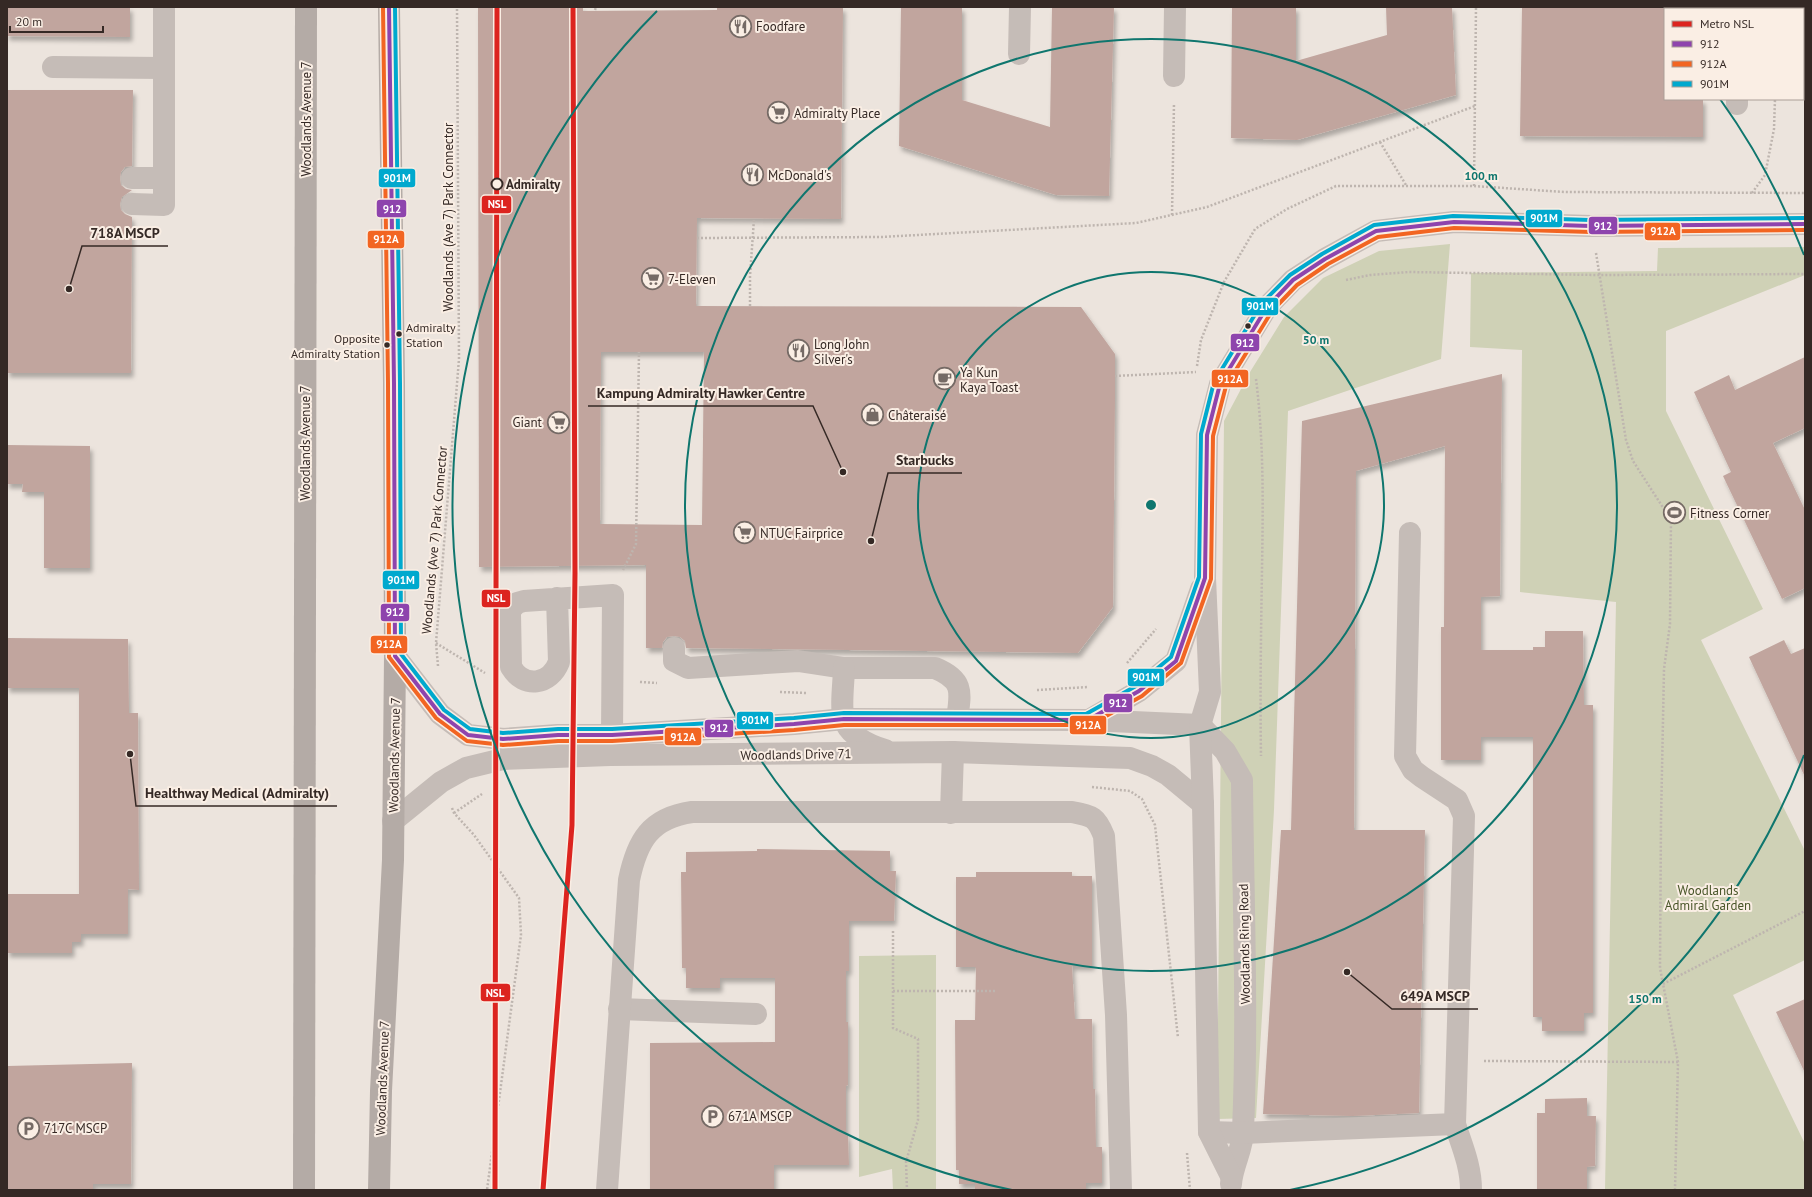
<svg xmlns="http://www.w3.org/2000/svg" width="1812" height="1197" viewBox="0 0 1812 1197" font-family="'PT Sans',sans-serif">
	<defs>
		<filter id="shadow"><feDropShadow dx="2.5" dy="4.5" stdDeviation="2" flood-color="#0004"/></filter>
	</defs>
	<rect width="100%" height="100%" fill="#ece4dd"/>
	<g fill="#cfd1b6">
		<polygon points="1450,244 1441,359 1288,411 1274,810 1256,1118 1217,1119 1224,421 1250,372 1284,317 1323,278 1379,251"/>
		<polygon points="1805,247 1805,275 1666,331 1666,411 1763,609 1701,640 1805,851 1805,960 1733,995 1805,1144 1805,1190 1605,1190 1616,602 1520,592 1522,350 1470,347 1471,273 1657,271 1658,248"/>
		<polygon points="936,955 936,1190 893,1190 892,1169 859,1177 859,956"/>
	</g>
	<g fill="#c1a59e" fill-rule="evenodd" filter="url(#shadow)">
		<polygon points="7,7 130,7 130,37 7,36"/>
		<path d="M478,7H583V11L717,10V7H843L841,219L697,218L696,306L1081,307L1115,354V397L1113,607L1078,653L686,648L685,641L680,637L674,636L667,637L663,642L662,648H646V565L479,567ZM601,352H704L702,525L600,524Z"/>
		<polygon points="901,7 962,7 962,100 1050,127 1052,7 1114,7 1109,196 1056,195 899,146"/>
		<polygon points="1232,7 1296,7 1296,61 1387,35 1386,7 1452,7 1456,95 1297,140 1231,138"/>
		<polygon points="1522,7 1665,7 1665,99 1703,99 1703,137 1520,136"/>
		<polygon points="7,90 133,90 132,166 125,167 121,172 120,178 121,185 126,189 132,190 122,197 120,204 121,210 125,214 132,217 131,373 7,373"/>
		<polygon points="1805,357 1805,428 1773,443 1805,510 1805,588 1782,599 1723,476 1731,472 1694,392 1729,375 1735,390"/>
		<polygon points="1502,374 1500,596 1481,597 1481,650 1533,650 1533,647 1545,647 1545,631 1583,631 1584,705 1593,705 1593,1013 1584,1013 1584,1031 1542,1031 1542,1017 1533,1017 1533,737 1481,737 1481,760 1441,760 1441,627 1444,627 1445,446 1356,471 1354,830 1425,830 1419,1113 1353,1116 1263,1114 1281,830 1291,830 1302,421"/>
		<polygon points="7,445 90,446 90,568 44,568 44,492 22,492 23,484 7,484"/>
		<polygon points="7,638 128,639 129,713 138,713 139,890 128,889 128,934 81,934 81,942 72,942 72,953 7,953 7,894 79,894 79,688 7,688"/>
		<polygon points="1784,640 1791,654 1805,648 1805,777 1749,657"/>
		<polygon points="757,849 890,851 890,871 896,871 894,921 849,921 849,971 846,971 846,1022 848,1022 848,1085 846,1086 846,1136 848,1136 849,1165 774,1165 774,1190 650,1190 650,1043 775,1042 775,978 720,978 720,988 686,988 686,968 682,968 681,872 686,872 686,852 757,851"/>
		<polygon points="976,872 1072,872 1072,876 1092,876 1092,966 1072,966 1075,1019 1092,1019 1093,1089 1095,1089 1096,1147 1102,1147 1102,1183 1086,1183 1086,1190 975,1190 975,1184 959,1184 959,1170 956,1170 955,1020 975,1020 976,967 956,967 956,877 976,877"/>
		<polygon points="1805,999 1805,1073 1776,1012"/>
		<polygon points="132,1063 131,1184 93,1184 93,1190 7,1190 7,1066"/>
		<polygon points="1587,1098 1587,1116 1596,1116 1595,1166 1587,1167 1587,1190 1537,1190 1537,1113 1545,1113 1545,1099"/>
	</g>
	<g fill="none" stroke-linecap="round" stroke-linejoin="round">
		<g stroke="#beb5af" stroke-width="2.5" stroke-dasharray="2 2" stroke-linecap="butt">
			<polyline points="1777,9 1777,7"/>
			<polyline points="595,10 596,7"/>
			<polyline points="1380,142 1406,185"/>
			<polyline points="1474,186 1476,7"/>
			<polyline points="1752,193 1765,175 1774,129 1775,99"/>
			<polyline points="1172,215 1174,103"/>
			<polyline points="697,238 881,237 1136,223 1207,207 1475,106"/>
			<polyline points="1596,253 1626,440 1633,461 1671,520 1670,624 1664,669 1661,820 1660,968 1678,1062 1675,1190"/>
			<polyline points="1346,280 1370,275 1409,272 1599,275 1805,274"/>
			<polyline points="1197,366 1201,340 1224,282 1255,229 1287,209 1336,186 1474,186 1564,192 1805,193"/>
			<polyline points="1115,376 1196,372"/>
			<path d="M1256,379C1264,443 1263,506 1262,570C1261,632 1260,694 1261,756"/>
			<polyline points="623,570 636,544 639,352"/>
			<polyline points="436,643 485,673"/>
			<polyline points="1127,663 1156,629"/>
			<polyline points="438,666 436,643 459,359 457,7"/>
			<polyline points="640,682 657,683"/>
			<polyline points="1037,690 1088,687"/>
			<polyline points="780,692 807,693"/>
			<polyline points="1092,787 1130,791 1142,799 1155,825 1178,1038"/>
			<polyline points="452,808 454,813 474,835 519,898 521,935 487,1190"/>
			<polyline points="454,813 482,794"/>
			<polyline points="893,931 893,991 997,991"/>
			<polyline points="1663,984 1805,911"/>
			<polyline points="893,991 893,1028 918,1039 918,1120 906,1162 907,1190"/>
			<polyline points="1484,1061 1678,1062"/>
			<polyline points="1187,1153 1190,1190"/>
		</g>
		<g stroke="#c5bcb7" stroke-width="22">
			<polyline points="1738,9 1739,7"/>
			<polyline points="1019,54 1020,7"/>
			<polyline points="53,67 163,68"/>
			<polyline points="1174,76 1175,7"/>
			<polyline points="1737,104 1737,99"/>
			<polyline points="132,178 164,178"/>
			<polyline points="132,204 164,205 164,7"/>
			<path d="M1410,533L1405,756L1413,770L1422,777L1457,800L1464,816L1455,1124C1462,1146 1471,1166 1471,1190"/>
			<path d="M557,598L559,662C550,685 524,689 511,667L510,614L511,609L517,603L524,601L613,595L612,735"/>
			<path d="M674,648V661L688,668L798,661L844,668H935C964,680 961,692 957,719"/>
			<path d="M395,656L440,714L468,735L503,739L558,735H612L794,724L844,719L1088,720L1200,725L1225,751L1242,780C1243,897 1248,1014 1243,1131C1243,1149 1232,1166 1231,1184"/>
			<path d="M844,668C844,680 840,708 844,719C849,736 869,745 885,750"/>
			<polyline points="1089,720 1139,691 1176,661 1201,589"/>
			<polyline points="951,813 953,752"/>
			<polyline points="393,821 441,782 466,768 503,759 610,755 953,752 1130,758 1152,766 1168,775 1203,804"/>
			<polyline points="619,1009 756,1014"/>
			<polyline points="1209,1132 1243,1133 1455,1124"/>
			<polyline points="1231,1176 1209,1132 1203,804 1200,725 1210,692 1205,578 1207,435 1220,384 1267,307 1293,280 1325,259 1376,231 1454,222 1591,226 1805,224"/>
			<path d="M607,1190L629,880C637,841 650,818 692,812H1072C1092,816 1096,816 1104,836L1116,1015L1121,1190"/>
		</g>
		<g stroke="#b4aba6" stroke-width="22">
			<polyline points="304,1190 306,7"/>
			<polyline points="379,1190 381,1091 393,860 395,656 394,383 389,7"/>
		</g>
		<polyline stroke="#beb5af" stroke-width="2.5" stroke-dasharray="2 2" stroke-linecap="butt" points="750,306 750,276 754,219"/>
		<defs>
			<polyline id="bus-1" points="389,7 394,383 395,656 440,714 468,735 503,739 558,735 612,735 794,724 844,719 1088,720 1139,691 1176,661 1205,578 1207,435 1220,384 1267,307 1293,280 1325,259 1376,231 1454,222 1591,226 1805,224"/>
			<polyline id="bus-2" points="383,7 388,383 389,657 436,718 467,741 503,745 558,741 612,741 794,730 844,725 1090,725 1142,696 1181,663 1211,579 1213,436 1226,386 1272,311 1297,285 1328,264 1378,237 1454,228 1591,232 1805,230"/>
			<polyline id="bus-3" points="395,7 400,383 401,654 444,710 470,729 503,733 558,729 612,729 794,718 844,713 1086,714 1136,686 1171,657 1199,577 1201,434 1214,382 1262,303 1290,275 1322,254 1374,225 1453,216 1591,220 1805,218"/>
		</defs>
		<use href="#bus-1" stroke="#faeee4" stroke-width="7"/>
		<use href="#bus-2" stroke="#faeee4" stroke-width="7"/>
		<use href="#bus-3" stroke="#faeee4" stroke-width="7"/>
		<use href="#bus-1" stroke="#8e44ad" stroke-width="4"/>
		<use href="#bus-2" stroke="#f26522" stroke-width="4"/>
		<use href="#bus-3" stroke="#00a9ce" stroke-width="4"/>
		<defs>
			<g id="metro-1">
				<polyline points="495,1190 497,7"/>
				<polyline points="543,1190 572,825 575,573 573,7"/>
			</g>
		</defs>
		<use href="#metro-1" stroke="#faeee4" stroke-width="8"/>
		<use href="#metro-1" stroke="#dc241f" stroke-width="5"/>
	</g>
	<g fill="none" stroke="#0f766e" stroke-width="2">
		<circle cx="1151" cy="505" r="233"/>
		<circle cx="1151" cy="505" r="466"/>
		<path d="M1804 755A699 699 0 0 1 1290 1190M1012 1190A699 699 0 0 1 657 11M1720 99A699 699 0 0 1 1804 255"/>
	</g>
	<defs>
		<symbol id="restaurant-ring" viewBox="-11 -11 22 22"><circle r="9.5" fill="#faeee4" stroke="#756a65" stroke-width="1.5"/><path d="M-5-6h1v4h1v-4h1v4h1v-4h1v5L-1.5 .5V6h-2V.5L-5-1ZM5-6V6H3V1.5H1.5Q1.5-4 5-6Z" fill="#756a65"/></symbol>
		<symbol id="supermarket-ring" viewBox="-11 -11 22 22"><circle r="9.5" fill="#faeee4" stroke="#756a65" stroke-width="1.5"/><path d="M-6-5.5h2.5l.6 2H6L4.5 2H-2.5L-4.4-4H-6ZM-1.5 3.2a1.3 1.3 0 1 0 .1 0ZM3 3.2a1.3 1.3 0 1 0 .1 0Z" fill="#756a65"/></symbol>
		<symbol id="cafe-ring" viewBox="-11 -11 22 22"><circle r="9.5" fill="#faeee4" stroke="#756a65" stroke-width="1.5"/><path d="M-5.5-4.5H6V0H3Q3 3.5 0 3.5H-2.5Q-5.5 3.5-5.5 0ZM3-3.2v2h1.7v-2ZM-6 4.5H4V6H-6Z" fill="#756a65"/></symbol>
		<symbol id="shop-ring" viewBox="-11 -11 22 22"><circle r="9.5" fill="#faeee4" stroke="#756a65" stroke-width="1.5"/><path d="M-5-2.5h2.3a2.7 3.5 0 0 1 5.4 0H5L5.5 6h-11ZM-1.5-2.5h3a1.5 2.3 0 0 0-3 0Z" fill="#756a65"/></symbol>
		<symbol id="stadium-ring" viewBox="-11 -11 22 22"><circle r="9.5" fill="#faeee4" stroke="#756a65" stroke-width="1.5"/><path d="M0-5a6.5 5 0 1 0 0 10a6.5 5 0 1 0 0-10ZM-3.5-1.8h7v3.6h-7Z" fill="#756a65"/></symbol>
		<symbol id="parking-ring" viewBox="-11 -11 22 22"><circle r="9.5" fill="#faeee4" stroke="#756a65" stroke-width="1.5"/><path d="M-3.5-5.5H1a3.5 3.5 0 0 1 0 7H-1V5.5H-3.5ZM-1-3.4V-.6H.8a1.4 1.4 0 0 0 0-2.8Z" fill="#756a65"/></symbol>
	</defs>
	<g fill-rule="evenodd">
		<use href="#restaurant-ring" x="728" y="14" width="25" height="25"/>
		<use href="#supermarket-ring" x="766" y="100" width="25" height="25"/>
		<use href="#restaurant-ring" x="740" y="162" width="25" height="25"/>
		<use href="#supermarket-ring" x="640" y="266" width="25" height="25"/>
		<use href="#restaurant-ring" x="786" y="338" width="25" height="25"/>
		<use href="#cafe-ring" x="932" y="366" width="25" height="25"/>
		<use href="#shop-ring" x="860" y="402" width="25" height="25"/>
		<use href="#supermarket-ring" x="546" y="410" width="25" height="25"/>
		<use href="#stadium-ring" x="1662" y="500" width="25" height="25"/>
		<use href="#supermarket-ring" x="732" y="520" width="25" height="25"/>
		<use href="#parking-ring" x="700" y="1104" width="25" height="25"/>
		<use href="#parking-ring" x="16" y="1116" width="25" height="25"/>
	</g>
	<circle fill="#faeee4" stroke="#352925" stroke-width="2" cx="497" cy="184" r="5.5"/>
	<g fill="#352925" stroke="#faeee4" stroke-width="1.5">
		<circle cx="1248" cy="326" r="3.5"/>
		<circle cx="399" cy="334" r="3.5"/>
		<circle cx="387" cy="345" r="3.5"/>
	</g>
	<g text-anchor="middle" stroke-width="4" stroke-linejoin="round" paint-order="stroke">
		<g font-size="12" fill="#352925" stroke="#faeee4" text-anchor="start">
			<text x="406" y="332">Admiralty<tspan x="406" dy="15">Station</tspan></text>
			<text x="380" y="343" text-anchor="end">Opposite<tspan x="380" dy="15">Admiralty Station</tspan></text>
		</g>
		<g font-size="13" fill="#352925" stroke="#faeee4" text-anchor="start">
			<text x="756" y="31">Foodfare</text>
			<text x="794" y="118">Admiralty Place</text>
			<text x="768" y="180">McDonald's</text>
			<text x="668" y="284">7-Eleven</text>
			<text x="814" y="349">Long John<tspan x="814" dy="15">Silver's</tspan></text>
			<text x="960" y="377">Ya Kun<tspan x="960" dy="15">Kaya Toast</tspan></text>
			<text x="888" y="420">Châteraisé</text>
			<text x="542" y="427" text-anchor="end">Giant</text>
			<text x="1690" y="518">Fitness Corner</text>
			<text x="760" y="538">NTUC Fairprice</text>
			<text x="728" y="1121">671A MSCP</text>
			<text x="44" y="1133">717C MSCP</text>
		</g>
		<g font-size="13" fill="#352925" stroke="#faeee4">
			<text transform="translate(306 119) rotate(-90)" y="5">Woodlands Avenue 7</text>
			<text transform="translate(448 217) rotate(-90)" y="5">Woodlands (Ave 7) Park Connector</text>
			<text transform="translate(305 443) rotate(-90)" y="5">Woodlands Avenue 7</text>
			<text transform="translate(434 540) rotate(-85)" y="5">Woodlands (Ave 7) Park Connector</text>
			<text transform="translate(796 754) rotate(-1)" y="5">Woodlands Drive 71</text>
			<text transform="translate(394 755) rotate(-89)" y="5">Woodlands Avenue 7</text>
			<text transform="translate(1244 944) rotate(-91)" y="5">Woodlands Ring Road</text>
			<text transform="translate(382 1078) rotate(-88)" y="5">Woodlands Avenue 7</text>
		</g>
		<g font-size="13" font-weight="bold" fill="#352925" stroke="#faeee4" text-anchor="start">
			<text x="506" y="189">Admiralty</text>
		</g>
		<g font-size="13" fill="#485528" stroke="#faeee4">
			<text x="1708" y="895">Woodlands<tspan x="1708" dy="15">Admiral Garden</tspan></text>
		</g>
	</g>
	<circle cx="1151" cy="505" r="6" fill="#0f766e" stroke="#faeee4" stroke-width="2"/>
	<g font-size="12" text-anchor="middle" font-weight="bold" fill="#0f766e" stroke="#faeee4" stroke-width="4" stroke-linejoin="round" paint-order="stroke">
		<text x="1481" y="180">100 m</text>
		<text x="1316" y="344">50 m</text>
		<text x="1645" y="1003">150 m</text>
	</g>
	<path fill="none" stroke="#352925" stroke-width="1.5" d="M69 289L82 246H168M843 472L813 406H588M871 541L888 473H962M130 754L136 806H337M1347 972L1392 1009H1478"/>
	<g fill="#352925" stroke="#faeee4" stroke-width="1.5">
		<circle cx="69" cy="289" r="4"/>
		<circle cx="843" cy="472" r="4"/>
		<circle cx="871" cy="541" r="4"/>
		<circle cx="130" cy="754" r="4"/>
		<circle cx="1347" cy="972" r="4"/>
	</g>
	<g font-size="14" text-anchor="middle" font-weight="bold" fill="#352925" stroke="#faeee4" stroke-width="4" stroke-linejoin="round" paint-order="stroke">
		<text x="125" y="238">718A MSCP</text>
		<text x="701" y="398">Kampung Admiralty Hawker Centre</text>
		<text x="925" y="465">Starbucks</text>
		<text x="237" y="798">Healthway Medical (Admiralty)</text>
		<text x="1435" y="1001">649A MSCP</text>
	</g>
	<g stroke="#faeee4" stroke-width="1.5">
		<rect x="378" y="168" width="38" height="20" rx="4" fill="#00a9ce"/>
		<rect x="481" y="195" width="31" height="19" rx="4" fill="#dc241f"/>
		<rect x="376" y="199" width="31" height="19" rx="4" fill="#8e44ad"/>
		<rect x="1525" y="209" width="38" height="19" rx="4" fill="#00a9ce"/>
		<rect x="1588" y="216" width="30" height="19" rx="4" fill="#8e44ad"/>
		<rect x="1644" y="222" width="37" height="19" rx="4" fill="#f26522"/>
		<rect x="367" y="230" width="38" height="19" rx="4" fill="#f26522"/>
		<rect x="1241" y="297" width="38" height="19" rx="4" fill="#00a9ce"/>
		<rect x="1230" y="333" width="30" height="19" rx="4" fill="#8e44ad"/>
		<rect x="1211" y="369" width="38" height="19" rx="4" fill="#f26522"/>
		<rect x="382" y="570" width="38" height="20" rx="4" fill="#00a9ce"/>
		<rect x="481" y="589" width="30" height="19" rx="4" fill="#dc241f"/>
		<rect x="380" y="603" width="30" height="19" rx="4" fill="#8e44ad"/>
		<rect x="370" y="635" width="38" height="19" rx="4" fill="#f26522"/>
		<rect x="1127" y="668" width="38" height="19" rx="4" fill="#00a9ce"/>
		<rect x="1103" y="693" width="30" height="20" rx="4" fill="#8e44ad"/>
		<rect x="736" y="711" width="38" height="19" rx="4" fill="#00a9ce"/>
		<rect x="1069" y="715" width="38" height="20" rx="4" fill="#f26522"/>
		<rect x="704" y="719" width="30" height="19" rx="4" fill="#8e44ad"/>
		<rect x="664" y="727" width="38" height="19" rx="4" fill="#f26522"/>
		<rect x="480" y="983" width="31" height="19" rx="4" fill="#dc241f"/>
	</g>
	<g font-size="11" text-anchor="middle" font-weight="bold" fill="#fff">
		<text x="397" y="182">901M</text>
		<text x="497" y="208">NSL</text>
		<text x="392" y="213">912</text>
		<text x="1544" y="222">901M</text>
		<text x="1603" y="230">912</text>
		<text x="1663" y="235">912A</text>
		<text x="386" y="243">912A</text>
		<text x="1260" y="310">901M</text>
		<text x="1245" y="347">912</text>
		<text x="1230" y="383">912A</text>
		<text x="401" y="584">901M</text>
		<text x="496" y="602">NSL</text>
		<text x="395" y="616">912</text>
		<text x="389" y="648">912A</text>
		<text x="1146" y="681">901M</text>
		<text x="1118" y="707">912</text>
		<text x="755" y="724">901M</text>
		<text x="1088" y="729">912A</text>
		<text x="719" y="732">912</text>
		<text x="683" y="741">912A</text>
		<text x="495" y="997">NSL</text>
	</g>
	<rect width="1812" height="1197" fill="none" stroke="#352925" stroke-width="16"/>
	<rect x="1664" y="8" width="140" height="92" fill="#faeee4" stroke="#ab9f98"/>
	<rect x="1672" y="21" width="20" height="6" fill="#dc241f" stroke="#ab9f98"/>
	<text x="1700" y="28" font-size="12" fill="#352925">Metro NSL</text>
	<rect x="1672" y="41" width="20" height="6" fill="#8e44ad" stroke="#ab9f98"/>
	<text x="1700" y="48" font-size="12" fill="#352925">912</text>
	<rect x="1672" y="61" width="20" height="6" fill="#f26522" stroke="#ab9f98"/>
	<text x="1700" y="68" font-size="12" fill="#352925">912A</text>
	<rect x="1672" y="81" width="20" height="6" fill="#00a9ce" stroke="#ab9f98"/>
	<text x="1700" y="88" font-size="12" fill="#352925">901M</text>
	<path d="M10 26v6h93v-6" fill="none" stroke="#352925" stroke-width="2"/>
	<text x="16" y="26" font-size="12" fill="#352925" stroke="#faeee4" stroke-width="3" paint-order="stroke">20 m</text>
</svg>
